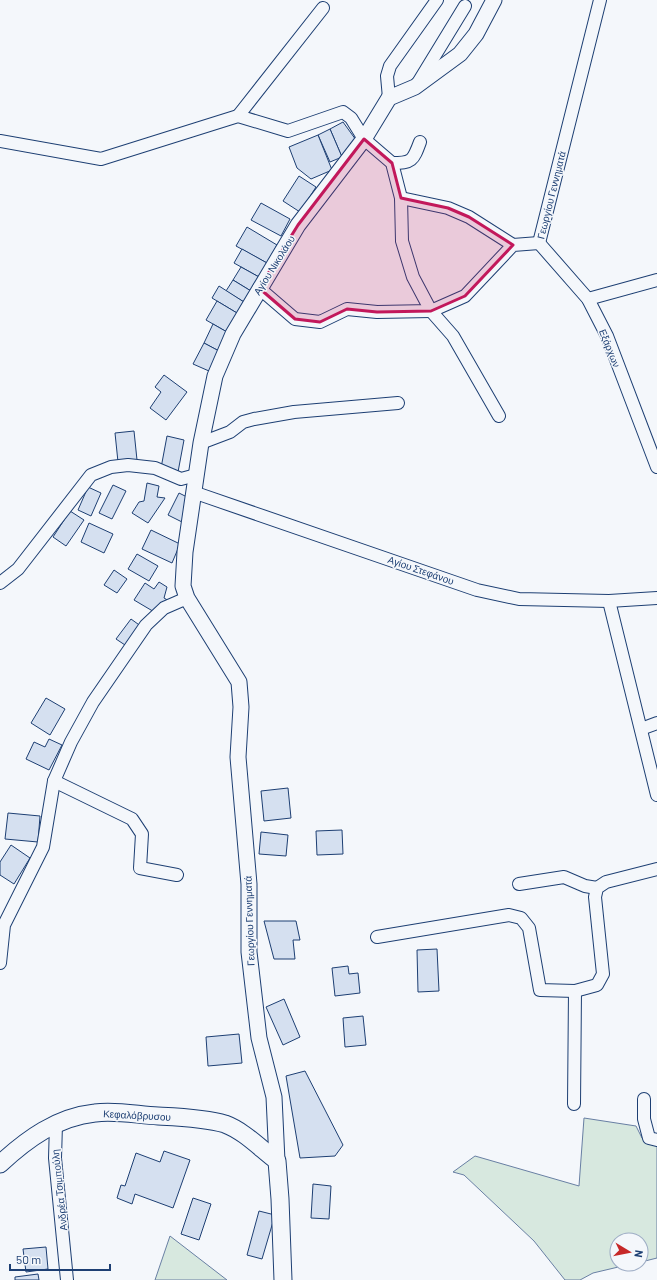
<svg xmlns="http://www.w3.org/2000/svg" width="657" height="1280" viewBox="0 0 657 1280" font-family="Barlow,sans-serif">
	<rect width="100%" height="100%" fill="#f4f7fb"/>
	<g fill="#d7e8df" stroke="#687fa3">
		<polygon points="584,1118 636,1126 642,1138 657,1145 657,1258 641,1262 641,1240 617,1240 617,1264 631,1264 593,1273 580,1280 565,1280 534,1241 464,1175 453,1172 475,1156 579,1186"/>
		<polygon points="170,1236 227,1280 155,1280"/>
	</g>
	<g fill="#d5e0f0" stroke="#1d3f73">
		<polygon points="343,122 356,140 342,157 330,129"/>
		<polygon points="330,129 342,157 330,162 318,135"/>
		<polygon points="318,135 332,170 311,179 297,168 289,147"/>
		<polygon points="299,176 316,187 300,212 283,201"/>
		<polygon points="261,203 290,219 281,236 251,220"/>
		<polygon points="247,227 277,245 267,263 236,246"/>
		<polygon points="242,249 267,263 259,277 234,263"/>
		<polygon points="241,267 259,277 251,291 233,280"/>
		<polygon points="233,280 251,291 244,302 226,291"/>
		<polygon points="219,286 244,302 237,313 212,298"/>
		<polygon points="217,301 237,313 227,332 206,320"/>
		<polygon points="213,324 227,332 219,351 204,343"/>
		<polygon points="204,343 219,351 209,371 193,364"/>
		<polygon points="164,375 187,392 166,420 150,408 161,392 155,387"/>
		<polygon points="134,431 137,460 118,462 115,433"/>
		<polygon points="167,436 184,440 178,472 161,468"/>
		<polygon points="147,483 159,486 157,497 165,498 148,523 132,513 139,502 144,501"/>
		<polygon points="113,485 126,491 112,519 99,513"/>
		<polygon points="88,487 101,493 91,516 78,510"/>
		<polygon points="179,493 189,498 182,522 168,515"/>
		<polygon points="70,511 84,520 66,546 53,537"/>
		<polygon points="89,523 113,534 104,553 81,542"/>
		<polygon points="151,530 180,544 172,563 142,549"/>
		<polygon points="137,554 158,566 149,581 128,569"/>
		<polygon points="114,570 127,579 117,593 104,585"/>
		<polygon points="159,582 167,587 164,598 171,602 156,613 134,600 145,583 154,589"/>
		<polygon points="131,619 142,627 128,647 116,639"/>
		<polygon points="46,698 65,709 50,735 31,723"/>
		<polygon points="49,739 62,745 49,770 26,759 34,742 45,747"/>
		<polygon points="288,788 291,818 264,821 261,791"/>
		<polygon points="8,813 40,816 38,842 5,839"/>
		<polygon points="342,830 343,854 317,855 316,831"/>
		<polygon points="261,832 288,835 286,856 259,854"/>
		<polygon points="11,845 30,858 14,884 0,875 0,862"/>
		<polygon points="264,921 296,921 300,940 293,940 295,959 274,959"/>
		<polygon points="437,949 439,991 418,992 417,950"/>
		<polygon points="348,966 349,974 358,973 360,993 335,996 332,968"/>
		<polygon points="284,999 300,1037 283,1045 266,1007"/>
		<polygon points="363,1016 366,1045 345,1047 343,1018"/>
		<polygon points="239,1034 242,1063 208,1066 206,1037"/>
		<polygon points="305,1071 343,1145 335,1156 300,1158 286,1076"/>
		<polygon points="164,1151 190,1160 173,1208 135,1194 132,1204 117,1198 121,1185 125,1186 136,1153 160,1162"/>
		<polygon points="313,1184 331,1186 329,1219 311,1218"/>
		<polygon points="193,1198 211,1204 199,1240 181,1234"/>
		<polygon points="259,1211 275,1215 262,1259 247,1255"/>
		<polygon points="46,1247 48,1269 26,1272 23,1249"/>
		<polygon points="38,1274 39,1280 15,1280 15,1277"/>
	</g>
	<g fill="none" stroke-linecap="round" stroke-linejoin="round">
		<defs>
			<g id="minor">
				<polyline points="418,83 465,6"/>
				<polyline points="389,98 387,76 390,66 437,0"/>
				<polyline points="238,116 323,8"/>
				<polyline points="0,141 101,159 238,116 288,131 343,112 351,118 364,139 392,163 401,198 402,241 413,277 431,311 453,336 499,416"/>
				<path d="M392,163C412,163 413,161 420,142"/>
				<polyline points="401,198 448,208 469,217 513,245"/>
				<polyline points="539,243 588,299 607,336 657,467"/>
				<polyline points="539,243 600,0"/>
				<polyline points="259,288 295,319 320,322 347,309 377,312 431,311 465,296 513,245 539,243"/>
				<polyline points="588,299 657,280"/>
				<polyline points="201,443 230,432 243,422 254,419 294,412 398,403"/>
				<polyline points="193,492 477,590 519,599 609,601 657,598"/>
				<polyline points="0,583 18,569 91,475 111,467 128,465 155,468 181,479 196,475"/>
				<polyline points="609,601 657,795"/>
				<polyline points="641,729 657,723"/>
				<polyline points="54,781 132,819 142,834 140,868 177,875"/>
				<polyline points="519,884 564,877 585,886 597,888"/>
				<polyline points="377,937 509,915 521,918 529,928 540,990 575,991 597,985 603,974 595,897 597,888 606,882 657,869"/>
				<polyline points="0,963 4,925 43,847 54,781 71,742 93,702 146,625 164,608 187,598"/>
				<polyline points="644,1099 644,1119 649,1138 657,1140"/>
				<polyline points="574,1104 575,991"/>
				<polyline points="56,1124 55,1158 67,1280"/>
			</g>
			<polyline id="tertiary" points="277,1161 274,1097 259,1038 249,952 249,884 238,757 241,707 239,682 187,598 183,586 185,552 201,443 215,376 233,334 298,225 364,139 389,98 415,87 460,54 476,34 494,0"/>
			<path id="secondary" d="M0,1164C27,1139 57,1117 95,1113C115,1110 138,1115 158,1116C178,1117 206,1118 225,1124C244,1131 261,1149 277,1161L280,1199L283,1280"/>
		</defs>
		<use href="#minor" stroke="#1d3f73" stroke-width="14"/>
		<use href="#tertiary" stroke="#1d3f73" stroke-width="17"/>
		<use href="#secondary" stroke="#1d3f73" stroke-width="19"/>
		<use href="#minor" stroke="#f4f7fb" stroke-width="12"/>
		<use href="#tertiary" stroke="#f4f7fb" stroke-width="15"/>
		<use href="#secondary" stroke="#f4f7fb" stroke-width="17"/>
	</g>
	<path fill="#c2185b" fill-opacity="0.2" stroke="#c2185b" stroke-width="3" stroke-linejoin="round" d="M364,139L392,163L401,198L448,208L469,217L513,245L465,296L431,311L377,312L347,309L320,322L295,319L259,288L298,225Z"/>
	<g text-anchor="middle" stroke-width="3" stroke-linejoin="round" paint-order="stroke">
		<g font-size="10" fill="#1d3f73" stroke="#f4f7fb">
			<text transform="translate(551 195) rotate(-76)" y="4">Γεωργίου Γεννηματά</text>
			<text transform="translate(274 265) rotate(-58)" y="4">Αγίου Νικολάου</text>
			<text transform="translate(610 348) rotate(68)" y="4">Εξάρχων</text>
			<text transform="translate(421 570) rotate(19)" y="4">Αγίου Στεφάνου</text>
			<text transform="translate(249 921) rotate(-92)" y="4">Γεωργίου Γεννηματά</text>
			<text transform="translate(137 1115) rotate(3)" y="4">Κεφαλόβρυσου</text>
			<text transform="translate(59 1190) rotate(-96)" y="4">Ανδρέα Τσιμπούλη</text>
		</g>
	</g>
	<g transform="translate(629 1252) rotate(100)"><circle r="19" fill="#f4f7fb" stroke="#9eadc5"/>
	<path d="M0-3L7 15L0 10L-7 15Z" fill="#c62828"/>
	<text y="-6" font-size="11" font-weight="bold" text-anchor="middle" fill="#1d3f73">N</text>
	</g>
	<path d="M10 1264v6h100v-6" fill="none" stroke="#1d3f73" stroke-width="2"/>
	<text x="16" y="1264" font-size="12" fill="#1d3f73" stroke="#f4f7fb" stroke-width="3" paint-order="stroke">50 m</text>
</svg>
